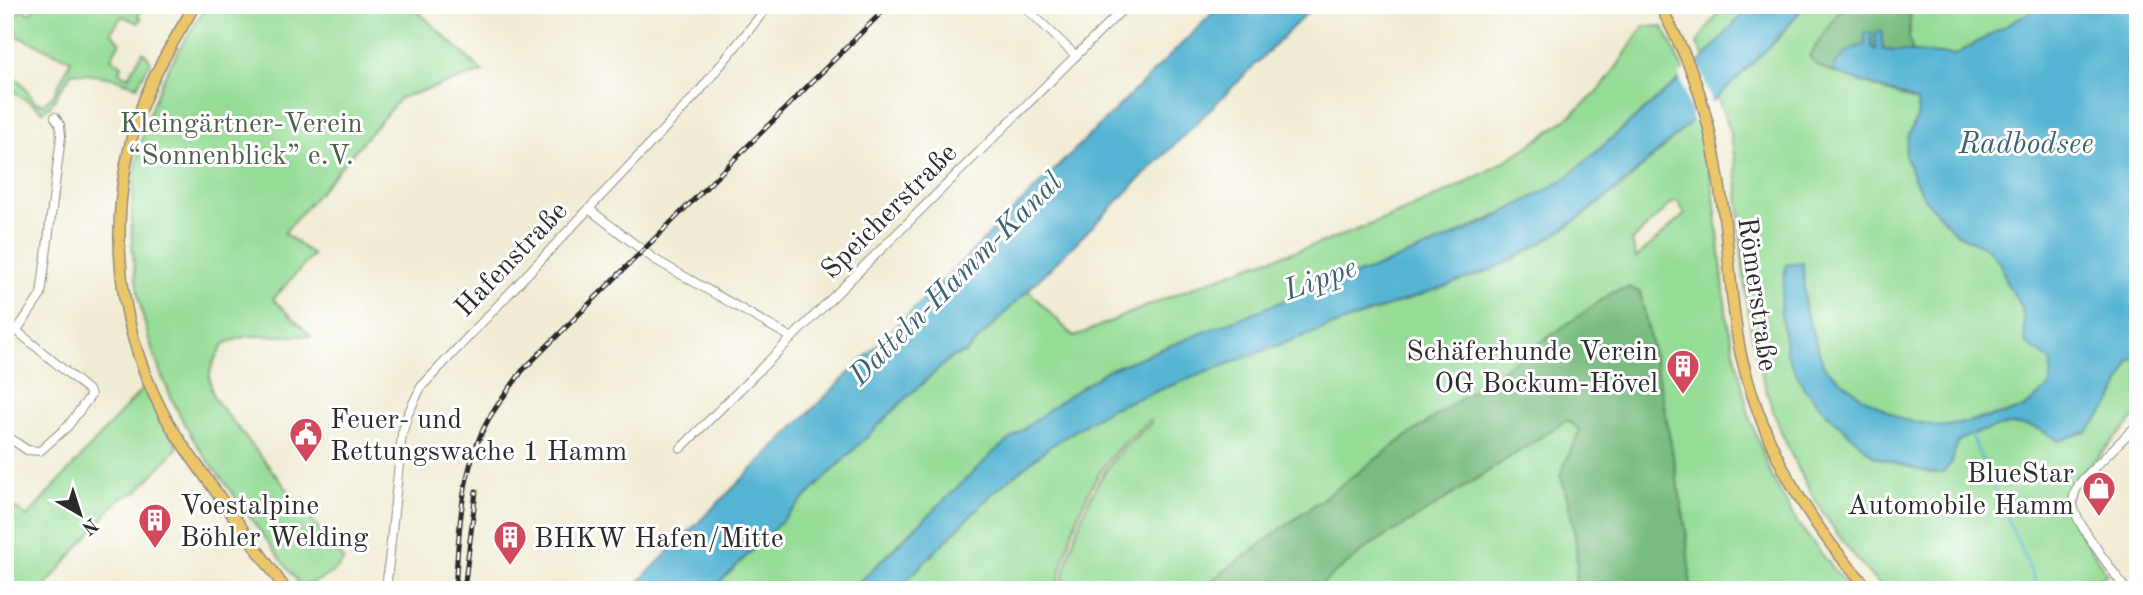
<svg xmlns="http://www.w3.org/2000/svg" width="2143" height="595" viewBox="0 0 2143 595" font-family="'Old Standard TT',serif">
	<rect width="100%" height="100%" fill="#fff"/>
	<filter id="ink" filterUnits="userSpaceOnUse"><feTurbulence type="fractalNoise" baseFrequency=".0143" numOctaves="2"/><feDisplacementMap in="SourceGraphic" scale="14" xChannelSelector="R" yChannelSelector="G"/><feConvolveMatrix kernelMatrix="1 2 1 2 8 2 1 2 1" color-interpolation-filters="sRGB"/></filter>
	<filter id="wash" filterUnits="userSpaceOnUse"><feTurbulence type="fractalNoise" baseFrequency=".00686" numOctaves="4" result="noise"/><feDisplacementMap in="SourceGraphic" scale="28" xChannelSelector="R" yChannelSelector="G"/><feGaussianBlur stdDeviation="1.57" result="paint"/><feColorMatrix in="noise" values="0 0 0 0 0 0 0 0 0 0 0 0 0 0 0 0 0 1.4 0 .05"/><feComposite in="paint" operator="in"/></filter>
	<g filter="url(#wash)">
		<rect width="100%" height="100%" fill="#f0ebd3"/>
		<g fill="#95dc96" stroke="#608460" stroke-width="2" fill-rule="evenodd">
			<polygon points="35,5 145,5 138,16 141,19 138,23 122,16 111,32 120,42 111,58 122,65 119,72 128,77 143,52 151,61 137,86 114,78 72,72 50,106 43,111 5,86 5,75 20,81 35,102 43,104 55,93 71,60 17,36 15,34 17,30 8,26 11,21 14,24 16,19 13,17 15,12 19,13 21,9 31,14"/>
			<path d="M207,5H411L483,72L400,98L284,233L313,255L273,299L311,336H247L225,343C211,364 205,373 214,398L344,560C335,574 317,583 300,585C276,553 252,520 228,487C216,470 201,453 191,435C133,336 112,212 153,103C166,68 187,36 207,5Z"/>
			<polygon points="1724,5 1751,5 1704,58 1697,43"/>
			<path d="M1805,5H1844L1810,56L1818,66L1917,102L1918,115L1908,137L1905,154L1914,179L1926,201L1956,233L1988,249L2001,264L2006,282L2022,307L2026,343L2051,361V386L2023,409L1944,427L1903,420L1862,397L1824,367L1805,310L1803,263L1786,265L1825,412L1875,457L1930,473L1952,462L1957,442C1971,433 2006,423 2023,425C2036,426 2048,434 2059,441L2111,403L2130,361L2138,358V414L2073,483L2067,505L2070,517L2107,574L2085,590H1884C1807,510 1760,407 1746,297C1740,244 1741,184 1730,132C1727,120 1721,109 1717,97L1780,37Z"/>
			<polygon points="1911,5 2042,5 1955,55 1913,52 1909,40"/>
			<path d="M1644,26L1663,27L1685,74L1564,180L1530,200L1438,243L1370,270L1308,291L1106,371L913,529L851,590H712L904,400L952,357L965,353L1028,290L1074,337C1129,313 1185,290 1241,269C1271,258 1302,250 1332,239C1426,205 1515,166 1591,98C1613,78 1626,50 1644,26Z"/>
			<path d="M2138,29V92C2125,72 2124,49 2138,29Z"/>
			<path d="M1698,115L1714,195L1727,320L1750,419L1772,477L1798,524L1850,590H1691L1686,530L1662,395L1640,292L1406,437L1199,590H1060C1072,543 1084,495 1116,457C1126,444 1139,434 1151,423L1150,420C1138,431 1124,441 1114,454C1081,491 1068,543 1056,590H897L995,491L1049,447L1110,409L1205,372L1511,261L1565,229L1624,185ZM1673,202H1678L1685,214L1636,258L1632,241Z"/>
			<polygon points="144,387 178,447 137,492 119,499 42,590 5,590 5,500 27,517"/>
			<path d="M1567,420L1580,430L1560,475C1571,506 1583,557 1573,590H1314L1372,544L1421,515Z"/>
		</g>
		<g fill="#78bc7f" stroke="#527455" stroke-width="2">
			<path d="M1844,5H1911L1909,39L1913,52L1883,50L1881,32H1876L1877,49C1853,41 1850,51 1834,66L1835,73L1817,66L1809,56Z"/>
			<path d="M1629,287L1640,292L1662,395L1686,530L1691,590H1573C1583,557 1571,506 1560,475L1580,430L1567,420L1421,515L1372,544L1314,590H1199L1406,437L1613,292Z"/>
		</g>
		<g fill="#54b4d3" stroke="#40707f" stroke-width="2">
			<polygon points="1221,5 1315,5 965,353 952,357 904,400 712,590 630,590"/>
			<path d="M1751,5H1805C1773,46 1735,81 1697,116C1632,177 1571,234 1488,271L1278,345L1110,409L1049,447L995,491L897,590H851L995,451L1055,405L1106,371L1308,291L1370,270L1438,243L1489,221L1564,180L1704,58Z"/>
			<path d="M2042,5H2138C2138,12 2140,22 2138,28C2130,56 2120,63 2138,92V358L2130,361L2111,403L2088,431L2059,441C2048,434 2036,426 2023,425C2006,423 1970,433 1957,442L1952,462L1943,473H1930L1875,457L1825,412L1804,388L1787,355L1780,308L1786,265L1803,263L1805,310L1824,367L1862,397L1903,420L1944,427L1986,418L2023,409L2050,386L2051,361L2026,343L2022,307L2006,282L2001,264L1987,248L1956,233L1926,201L1914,179L1905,154L1908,137L1918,115L1917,102L1905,96L1835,73L1834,66C1844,54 1849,48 1865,45V33L1871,32L1872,47L1876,49L1875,32L1881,31L1883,50L1955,55Z"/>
		</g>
		<polygon fill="#f0ebd3" points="1697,59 1713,105 1694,123 1679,75"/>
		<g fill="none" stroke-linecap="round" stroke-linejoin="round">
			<polyline stroke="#54b4d3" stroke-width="2.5" points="1970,433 2036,583 2035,590"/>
		</g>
	</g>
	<g filter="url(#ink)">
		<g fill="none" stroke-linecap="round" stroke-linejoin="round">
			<defs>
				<g id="minor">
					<polyline points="1023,5 1076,56"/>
					<polyline points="589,209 654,259 792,338"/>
					<polyline points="5,321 88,390 91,395 68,426 40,451 27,450 5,435"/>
					<polyline points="17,330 41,295 61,137 60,125 55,117"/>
					<polyline points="681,448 1127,5"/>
					<polyline points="386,590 402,434 408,414 421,387 698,93 769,5"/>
					<path d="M2126,590C2114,571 2075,524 2073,504C2073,494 2077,486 2083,479L2138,424"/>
				</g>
				<g id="major">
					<path d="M195,5C176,37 156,69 143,103C106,203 113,317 162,411C175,436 193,459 209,482C235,518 260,554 286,590"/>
					<path d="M1660,5C1669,23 1678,40 1686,58C1706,103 1715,153 1722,202C1730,252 1730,304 1741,355C1762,443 1807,524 1870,590"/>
				</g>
			</defs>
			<use href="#minor" stroke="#8e8b7f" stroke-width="10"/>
			<use href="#major" stroke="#8e8b7f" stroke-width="13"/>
			<use href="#minor" stroke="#fff" stroke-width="8"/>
			<use href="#major" stroke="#edc569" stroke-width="10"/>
			<defs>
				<g id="rail">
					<path d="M455,590C459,533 460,471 488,420C498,403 511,387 522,371L889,5"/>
					<polyline points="464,590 476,491"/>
				</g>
			</defs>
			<use href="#rail" stroke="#2b2b2b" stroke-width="5"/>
			<use href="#rail" stroke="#fff" stroke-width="2.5" stroke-dasharray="8" stroke-linecap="butt"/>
		</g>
	</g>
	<defs>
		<symbol id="building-pin" viewBox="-11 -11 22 30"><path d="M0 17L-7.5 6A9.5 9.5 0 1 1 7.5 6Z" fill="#d1495b" stroke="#fff"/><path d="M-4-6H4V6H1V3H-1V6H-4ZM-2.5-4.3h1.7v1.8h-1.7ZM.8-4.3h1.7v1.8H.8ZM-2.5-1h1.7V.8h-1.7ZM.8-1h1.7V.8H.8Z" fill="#fff"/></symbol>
		<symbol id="civic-pin" viewBox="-11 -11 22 30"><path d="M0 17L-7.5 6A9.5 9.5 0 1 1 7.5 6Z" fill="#d1495b" stroke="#fff"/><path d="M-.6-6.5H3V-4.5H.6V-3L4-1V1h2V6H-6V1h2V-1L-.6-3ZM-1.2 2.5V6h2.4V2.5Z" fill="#fff"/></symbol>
		<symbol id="shop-pin" viewBox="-11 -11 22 30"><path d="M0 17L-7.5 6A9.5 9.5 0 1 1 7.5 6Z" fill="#d1495b" stroke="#fff"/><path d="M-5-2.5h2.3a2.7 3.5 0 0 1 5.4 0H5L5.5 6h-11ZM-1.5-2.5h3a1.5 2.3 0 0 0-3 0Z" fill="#fff"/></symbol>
	</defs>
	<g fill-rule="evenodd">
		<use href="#building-pin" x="1664" y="347" width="38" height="52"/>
		<use href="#civic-pin" x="287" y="415" width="38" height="52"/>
		<use href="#shop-pin" x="2080" y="469" width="38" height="52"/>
		<use href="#building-pin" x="136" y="501" width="38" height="52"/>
		<use href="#building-pin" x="491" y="518" width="38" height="52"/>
	</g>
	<g text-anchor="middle" stroke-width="6" stroke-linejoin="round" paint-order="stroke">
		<g font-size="28" fill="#4b604b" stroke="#fff">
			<text x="241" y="132">Kleingärtner-Verein<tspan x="241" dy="32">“Sonnenblick” e.V.</tspan></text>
		</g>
		<g font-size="28" fill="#2b2b2b" stroke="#fff">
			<text transform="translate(888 210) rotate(-45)" y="10">Speicherstraße</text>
			<text transform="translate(510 258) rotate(-46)" y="10">Hafenstraße</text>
			<text transform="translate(1759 294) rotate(82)" y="10">Römerstraße</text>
		</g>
		<g font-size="28" fill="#2b2b2b" stroke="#fff" text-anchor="start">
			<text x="1658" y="360" text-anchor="end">Schäferhunde Verein<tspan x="1658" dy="32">OG Bockum-Hövel</tspan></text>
			<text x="330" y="428">Feuer- und<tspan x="330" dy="32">Rettungswache 1 Hamm</tspan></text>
			<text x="2074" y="482" text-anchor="end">BlueStar<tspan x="2074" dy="32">Automobile Hamm</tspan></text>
			<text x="180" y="514">Voestalpine<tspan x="180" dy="32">Böhler Welding</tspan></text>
			<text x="534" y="547">BHKW Hafen/Mitte</text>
		</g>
		<g font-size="30" font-style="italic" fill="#3b626e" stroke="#fff">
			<text x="2026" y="153">Radbodsee</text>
			<text transform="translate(955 278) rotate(-45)" y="10">Datteln-Hamm-Kanal</text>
			<text transform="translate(1320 278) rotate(-20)" y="10">Lippe</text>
		</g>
	</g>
	<rect width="2143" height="595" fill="none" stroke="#fff" stroke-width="28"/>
	<g transform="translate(80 514) rotate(141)" stroke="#ffffff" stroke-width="5" paint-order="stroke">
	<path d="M0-5L12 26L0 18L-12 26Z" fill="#2b2b2b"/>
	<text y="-10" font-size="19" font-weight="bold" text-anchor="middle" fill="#2b2b2b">N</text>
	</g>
</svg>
